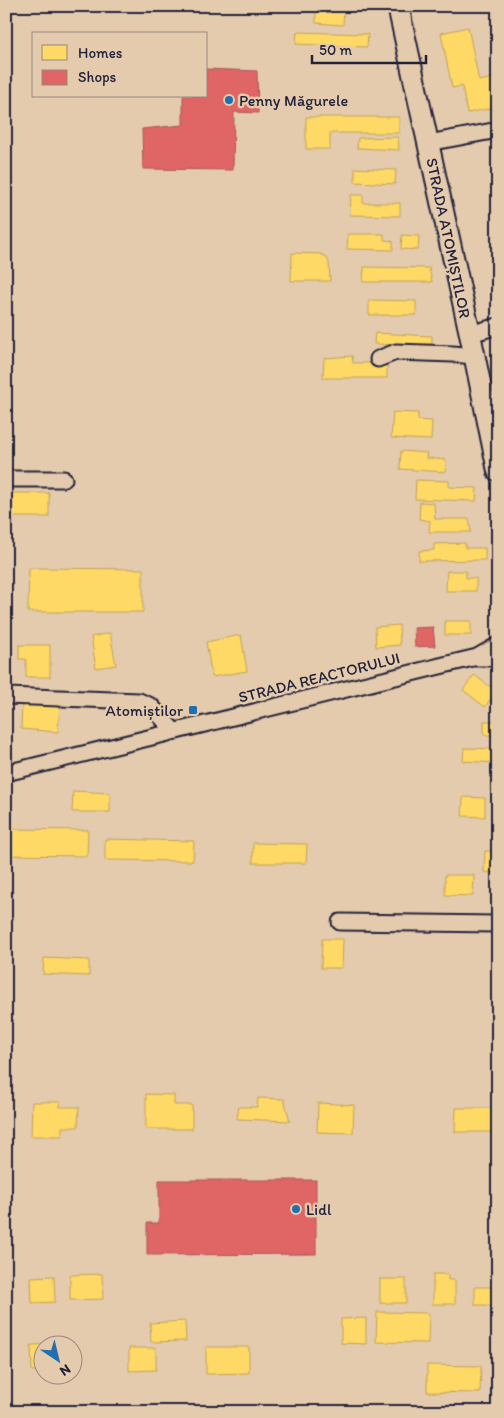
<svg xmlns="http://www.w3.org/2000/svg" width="504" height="1418" viewBox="0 0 504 1418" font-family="Itim,sans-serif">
	<rect width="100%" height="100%" fill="#e5cbad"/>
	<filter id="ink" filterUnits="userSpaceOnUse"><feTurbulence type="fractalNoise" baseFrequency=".02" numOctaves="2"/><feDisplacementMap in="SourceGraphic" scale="10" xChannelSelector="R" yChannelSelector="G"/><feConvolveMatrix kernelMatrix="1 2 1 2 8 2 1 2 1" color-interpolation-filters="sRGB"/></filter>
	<g filter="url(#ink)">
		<g fill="#ffd966" stroke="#bda259">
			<polygon points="286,6 344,6 343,25 316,23 316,12 285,10"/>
			<polygon points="492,6 498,6 498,30"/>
			<polygon points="468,27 479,81 498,77 498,107 467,113 462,86 452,88 441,33"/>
			<polygon points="297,32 368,34 367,47 296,44"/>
			<polygon points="306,117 399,117 399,133 330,133 330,149 306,149"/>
			<polygon points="398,137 399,150 357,148 358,138"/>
			<polygon points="355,168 396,170 395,184 355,182"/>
			<polygon points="351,195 363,195 363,203 400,203 400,216 350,215"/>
			<polygon points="348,234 384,234 384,240 393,241 393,250 347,249"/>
			<polygon points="402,235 419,236 418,250 401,249"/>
			<polygon points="292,253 321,254 327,258 329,263 330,281 291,281"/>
			<polygon points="364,267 429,268 432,282 363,282"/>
			<polygon points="369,300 416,301 416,315 369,315"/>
			<polygon points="375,333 432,336 432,346 374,344"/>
			<polygon points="352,356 353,363 387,363 387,378 323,378 324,358"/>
			<polygon points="393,412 418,413 418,420 432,421 431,440 391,438"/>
			<polygon points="401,451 427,453 426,458 446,460 445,472 400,469"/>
			<polygon points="416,480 449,481 449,487 477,488 476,501 415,499"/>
			<rect x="6" y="493" width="43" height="24"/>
			<polygon points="420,502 434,503 435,519 469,519 471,532 429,532 430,521 419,519"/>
			<polygon points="465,543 465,548 485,548 485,560 419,561 419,551 434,550 434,544"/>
			<polygon points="29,568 143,569 143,612 28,612"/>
			<polygon points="447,571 466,571 466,578 476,578 476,591 446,591"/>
			<rect x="445" y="621" width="26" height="14"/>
			<polygon points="399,625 400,645 376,647 375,627"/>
			<polygon points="110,633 116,665 96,668 91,637"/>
			<polygon points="241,635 247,671 212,677 206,642"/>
			<polygon points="19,645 50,645 50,677 26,677 26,659 19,659"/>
			<polygon points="474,675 496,691 485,707 463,690"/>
			<polygon points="22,703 60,706 58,732 21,729"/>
			<rect x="484" y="721" width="14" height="14"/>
			<polygon points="464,748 498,749 498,763 463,761"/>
			<polygon points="491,776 498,776 498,790 490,790"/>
			<polygon points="73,791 110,793 110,812 72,812"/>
			<polygon points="463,797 485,798 485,817 462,816"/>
			<polygon points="6,829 88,830 87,856 6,855"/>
			<polygon points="105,839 194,841 193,861 105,860"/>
			<polygon points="253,843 307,844 306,863 253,863"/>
			<polygon points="485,851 498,851 498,873 484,872"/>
			<polygon points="445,875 474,875 473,896 445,895"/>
			<polygon points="322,939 343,939 342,968 321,968"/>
			<polygon points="44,958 89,960 89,976 43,974"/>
			<polygon points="146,1094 174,1095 174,1105 192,1105 192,1129 146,1129"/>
			<polygon points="258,1098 284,1099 290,1121 237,1119 239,1107 257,1107"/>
			<polygon points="32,1102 60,1102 60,1107 79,1107 78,1127 62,1127 62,1136 31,1136"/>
			<polygon points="318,1103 354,1105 353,1133 317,1132"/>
			<polygon points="456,1108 492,1108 492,1132 455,1132"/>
			<polygon points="102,1274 103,1299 70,1300 70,1275"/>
			<polygon points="433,1274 448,1274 448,1280 455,1280 455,1304 433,1304"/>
			<polygon points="54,1276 55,1302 32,1303 31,1277"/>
			<rect x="380" y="1279" width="26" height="24"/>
			<rect x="475" y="1287" width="21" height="18"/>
			<polygon points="377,1312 429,1313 428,1343 376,1342"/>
			<polygon points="366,1318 366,1344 341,1343 341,1319"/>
			<polygon points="185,1321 186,1341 151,1342 150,1323"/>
			<polygon points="64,1344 42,1346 42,1370 32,1371 31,1345"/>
			<polygon points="206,1347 249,1347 249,1373 206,1374"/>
			<polygon points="129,1348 156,1348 156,1370 129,1371"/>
			<polygon points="427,1365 481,1366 480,1393 427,1392"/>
		</g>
		<g fill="#e06666" stroke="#a75259">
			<polygon points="206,69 257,71 258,113 234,112 233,170 143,169 142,129 183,125 183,96 206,96"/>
			<polygon points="433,627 435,646 415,647 414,628"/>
			<polygon points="493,804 498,805 498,820 493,819"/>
			<polygon points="159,1180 316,1180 316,1254 147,1255 147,1223 159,1223"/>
		</g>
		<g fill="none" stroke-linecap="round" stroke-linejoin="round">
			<defs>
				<g id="minor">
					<polyline points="428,143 498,130"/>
					<polyline points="470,334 498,326"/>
					<polyline points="378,359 396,352 453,354 474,356"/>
					<polyline points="6,479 64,479"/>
					<polyline points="477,657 498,645"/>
					<polyline points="6,696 139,701 151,706 174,731"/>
					<polyline points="6,773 444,665 473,658 498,658"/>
					<polyline points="340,922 498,924"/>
				</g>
				<polyline id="major" points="398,6 470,334 498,471"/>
			</defs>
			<use href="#minor" stroke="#22223b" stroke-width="19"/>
			<use href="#major" stroke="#22223b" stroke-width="24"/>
			<use href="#minor" stroke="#e5cbad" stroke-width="15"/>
			<use href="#major" stroke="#e5cbad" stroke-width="20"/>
		</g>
	</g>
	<g fill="#1f6fb2" stroke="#e5cbad" stroke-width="2">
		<circle cx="229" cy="100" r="5"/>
		<rect x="188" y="705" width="10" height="10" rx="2.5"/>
		<circle cx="296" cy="1209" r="5"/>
	</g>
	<g text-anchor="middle" stroke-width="5" stroke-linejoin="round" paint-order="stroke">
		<g font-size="16" fill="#22223b" stroke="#e5cbad" text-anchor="start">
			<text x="239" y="106">Penny Măgurele</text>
			<text x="183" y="716" text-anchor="end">Atomiștilor</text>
			<text x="306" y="1215">Lidl</text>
		</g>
		<g font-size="16" fill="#22223b" stroke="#e5cbad">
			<text transform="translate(449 238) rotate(78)" y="6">STRADA ATOMIȘTILOR</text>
			<text transform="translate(319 677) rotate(-14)" y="6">STRADA REACTORULUI</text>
		</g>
	</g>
	<rect width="504" height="1418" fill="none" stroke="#e5cbad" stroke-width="25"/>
	<rect x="12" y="12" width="479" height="1393" fill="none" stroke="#22223b" stroke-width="2" filter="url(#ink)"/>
	<rect x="32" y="32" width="175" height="65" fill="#e5cbad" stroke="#97877f"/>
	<rect x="42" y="45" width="25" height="15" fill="#ffd966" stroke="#97877f"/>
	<text x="78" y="58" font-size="15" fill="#22223b">Homes</text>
	<rect x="42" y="70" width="25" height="15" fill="#e06666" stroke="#97877f"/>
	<text x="78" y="82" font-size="15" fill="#22223b">Shops</text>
	<g transform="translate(58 1360) rotate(145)"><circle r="24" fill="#e5cbad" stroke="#97877f"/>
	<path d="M0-4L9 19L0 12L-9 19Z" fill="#1f6fb2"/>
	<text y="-8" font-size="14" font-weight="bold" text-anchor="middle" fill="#22223b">N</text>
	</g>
	<path d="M312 55v8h114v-8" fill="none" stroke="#22223b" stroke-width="2.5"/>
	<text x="319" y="55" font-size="15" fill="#22223b" stroke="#e5cbad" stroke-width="4" paint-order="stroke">50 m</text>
</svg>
